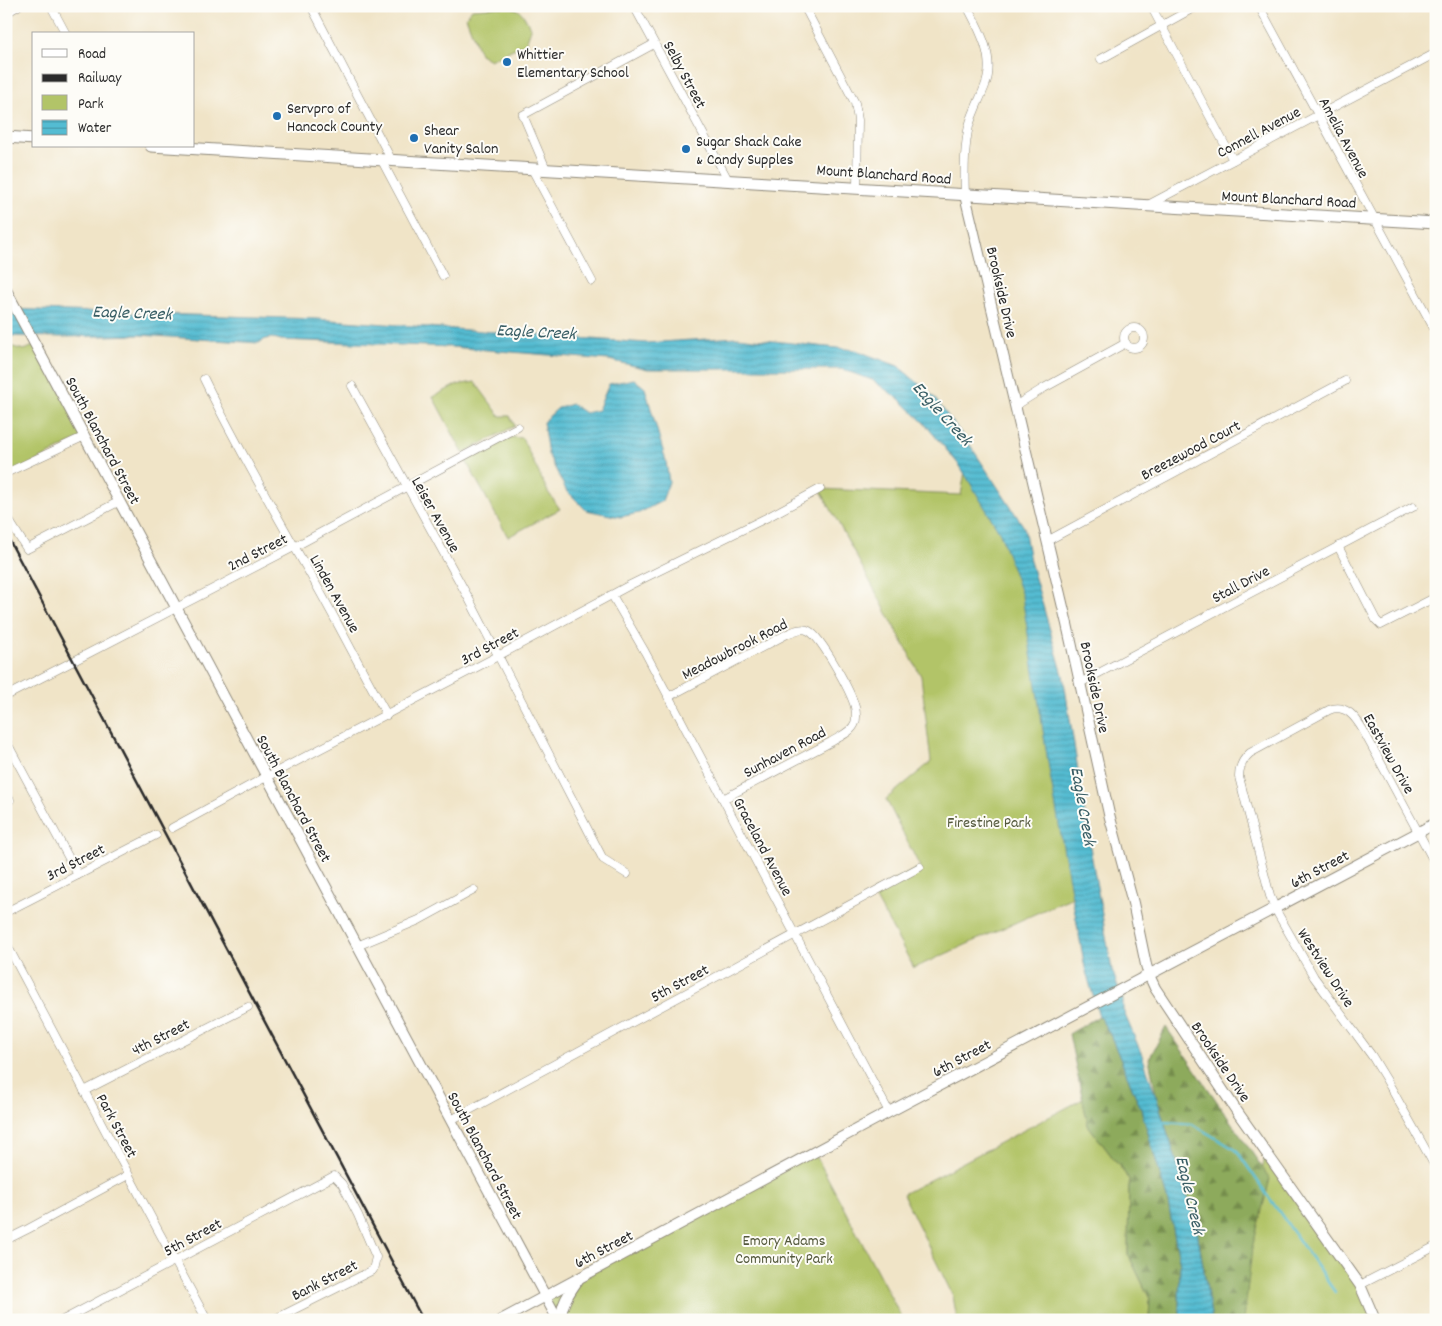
<svg xmlns="http://www.w3.org/2000/svg" width="1442" height="1326" viewBox="0 0 1442 1326" font-family="Dekko,sans-serif">
	<defs>
		<pattern id="forest-firs" width="22" height="20" patternUnits="userSpaceOnUse" patternTransform="scale(1.25)"><rect width="22" height="20" fill="#8daa5c"/><path d="M5 1l3.5 6h-7zM16 11l3.5 6h-7z" fill="#738b4c"/></pattern>
		<pattern id="water-rules" width="6" height="5" patternUnits="userSpaceOnUse" patternTransform="scale(1.25)"><rect width="6" height="5" fill="#54bcd2"/><path d="M0 2.5h6" fill="none" stroke="#4699ab"/></pattern>
	</defs>
	<rect width="100%" height="100%" fill="#fdfcf7"/>
	<filter id="ink" filterUnits="userSpaceOnUse"><feTurbulence type="fractalNoise" baseFrequency=".02" numOctaves="2"/><feDisplacementMap in="SourceGraphic" scale="10" xChannelSelector="R" yChannelSelector="G"/><feConvolveMatrix kernelMatrix="1 2 1 2 8 2 1 2 1" color-interpolation-filters="sRGB"/></filter>
	<filter id="wash" filterUnits="userSpaceOnUse"><feTurbulence type="fractalNoise" baseFrequency=".0096" numOctaves="4" result="noise"/><feDisplacementMap in="SourceGraphic" scale="20" xChannelSelector="R" yChannelSelector="G"/><feGaussianBlur stdDeviation="1.12" result="paint"/><feColorMatrix in="noise" values="0 0 0 0 0 0 0 0 0 0 0 0 0 0 0 0 0 1.4 0 .05"/><feComposite in="paint" operator="in"/></filter>
	<g filter="url(#wash)">
		<rect width="100%" height="100%" fill="#f0e4c7"/>
		<g fill="#b2c468" stroke="#6e784a">
			<path d="M499,7C522,7 521,11 531,29L526,43L490,60L480,54L466,17L472,9Z"/>
			<polygon points="6,345 24,350 36,345 85,436 6,477"/>
			<polygon points="475,382 500,416 510,416 515,426 463,453 433,397 456,385"/>
			<polygon points="511,437 522,438 548,492 560,509 508,537 466,461"/>
			<polygon points="967,459 1016,543 1086,891 914,968 872,892 920,867 886,799 931,762 921,676 820,489 961,495"/>
			<polygon points="1083,1099 1088,1125 1129,1179 1128,1254 1150,1299 1149,1320 957,1320 953,1296 903,1194"/>
			<polygon points="814,1152 903,1320 558,1320 545,1296"/>
			<polygon points="1266,1153 1360,1285 1375,1320 1228,1320"/>
		</g>
		<g fill="url(#forest-firs)" stroke="#5c6a44">
			<polygon points="1099,1016 1110,1034 1141,1109 1167,1198 1180,1264 1179,1305 1181,1320 1149,1320 1150,1299 1128,1254 1129,1179 1088,1125 1069,1034"/>
			<polygon points="1166,1027 1270,1179 1252,1248 1244,1320 1212,1320 1196,1224 1157,1099 1149,1059"/>
		</g>
		<g fill="url(#water-rules)" stroke="#40747e">
			<path d="M6,309L317,319L646,343L737,337L855,350L898,366L932,395L970,445L1024,527L1030,561L1063,675L1092,859L1112,970L1123,1000V1010L1142,1055L1157,1099L1196,1224L1212,1320H1181L1179,1305L1180,1264L1167,1198L1141,1109L1110,1034L1099,1016L1085,968L1050,775L1022,596L1000,533L960,466L924,423L899,399L872,380L841,369H648L609,360L451,347L281,340C272,337 267,337 259,343L140,335L63,337L6,336Z"/>
			<polygon points="634,379 645,388 666,461 669,482 662,501 639,513 620,517 586,510 566,490 548,454 543,422 558,408 572,404 585,413 598,410 609,384"/>
		</g>
		<g fill="none" stroke-linecap="round" stroke-linejoin="round">
			<polyline stroke="#54bcd2" stroke-width="2.5" points="1163,1122 1192,1124 1236,1150 1335,1292"/>
		</g>
	</g>
	<g filter="url(#ink)">
		<g fill="none" stroke-linecap="round" stroke-linejoin="round">
			<defs>
				<g id="minor">
					<polyline points="51,6 66,34"/>
					<polyline points="311,6 392,161"/>
					<polyline points="634,6 728,180"/>
					<polyline points="804,6 855,103 858,120 857,188"/>
					<polyline points="1151,6 1233,160"/>
					<polyline points="1259,6 1436,332"/>
					<polyline points="6,13 18,6"/>
					<polyline points="1101,59 1197,6"/>
					<polyline points="382,161 443,276"/>
					<polyline points="532,169 592,281"/>
					<polyline points="546,169 523,115 654,44"/>
					<path d="M965,195C964,172 964,148 969,126C973,112 980,99 985,86C996,59 980,30 967,6"/>
					<polyline points="1148,205 1436,53"/>
					<circle cx="1134" cy="338" r="10"/>
					<path d="M204,379C234,441 268,500 302,560C332,611 358,664 387,715"/>
					<polyline points="352,386 468,597 603,859 627,874"/>
					<polyline points="1015,406 1044,388 1126,343"/>
					<polyline points="6,473 85,436"/>
					<polyline points="6,511 8,519 27,549 120,501"/>
					<polyline points="1047,541 1345,381"/>
					<polyline points="1338,546 1376,620 1381,625 1436,597"/>
					<polyline points="612,595 645,652 889,1112"/>
					<polyline points="1080,683 1413,507"/>
					<polyline points="6,696 294,547 518,427"/>
					<path d="M668,697L787,634C794,631 802,627 809,631C822,638 851,692 855,707C856,712 857,718 855,723C852,732 839,737 831,742L723,799"/>
					<polyline points="6,741 78,875"/>
					<polyline points="6,802 10,800"/>
					<polyline points="172,828 251,785 498,656 630,585 768,517 820,489"/>
					<path d="M1436,865L1363,730C1356,718 1346,703 1329,710L1250,753C1242,760 1239,767 1239,777L1270,896L1278,914L1314,977L1372,1056L1386,1079L1436,1168"/>
					<polyline points="6,912 156,835"/>
					<polyline points="6,943 159,1232 207,1320"/>
					<polyline points="357,946 419,920 474,890"/>
					<polyline points="84,1091 248,1007"/>
					<polyline points="451,1120 920,867"/>
					<polyline points="6,1240 28,1229 128,1175"/>
					<polyline points="1360,1285 1436,1246"/>
					<polyline points="63,1320 334,1176 342,1184 358,1215 376,1257 373,1270 273,1320"/>
				</g>
				<g id="tertiary">
					<polyline points="965,195 1067,624 1109,814 1133,903 1146,965 1149,975 1155,988 1236,1110 1360,1285 1375,1320"/>
					<polyline points="6,290 558,1320"/>
					<polyline points="501,1320 889,1112 1436,823"/>
					<path d="M561,1320C561,1304 569,1293 578,1280"/>
				</g>
				<g id="secondary">
					<polyline points="6,137 34,139"/>
					<polyline points="151,146 1436,223"/>
				</g>
			</defs>
			<use href="#minor" stroke="#8e8879" stroke-width="9"/>
			<use href="#tertiary" stroke="#8e8879" stroke-width="12"/>
			<use href="#secondary" stroke="#8e8879" stroke-width="13"/>
			<use href="#minor" stroke="#fff" stroke-width="8"/>
			<use href="#tertiary" stroke="#fff" stroke-width="10"/>
			<use href="#secondary" stroke="#fff" stroke-width="11"/>
			<polyline stroke="#2b2b2b" stroke-width="2.5" points="6,534 423,1320"/>
		</g>
	</g>
	<g fill="#1f6fb2" stroke="#fdfcf7" stroke-width="2">
		<circle cx="507" cy="62" r="5"/>
		<circle cx="277" cy="116" r="5"/>
		<circle cx="414" cy="138" r="5"/>
		<circle cx="686" cy="149" r="5"/>
	</g>
	<g text-anchor="middle" stroke-width="4" stroke-linejoin="round" paint-order="stroke">
		<g font-size="16" fill="#2b2b2b" stroke="#fdfcf7" text-anchor="start">
			<text x="517" y="59">Whittier<tspan x="517" dy="18">Elementary School</tspan></text>
			<text x="287" y="113">Servpro of<tspan x="287" dy="18">Hancock County</tspan></text>
			<text x="424" y="135">Shear<tspan x="424" dy="18">Vanity Salon</tspan></text>
			<text x="696" y="146">Sugar Shack Cake<tspan x="696" dy="18">&amp; Candy Supples</tspan></text>
		</g>
		<g font-size="16" fill="#2b2b2b" stroke="#fdfcf7">
			<text transform="translate(686 74) rotate(62)" y="6">Selby Street</text>
			<text transform="translate(1258 131) rotate(-28)" y="6">Connell Avenue</text>
			<text transform="translate(1345 137) rotate(62)" y="6">Amelia Avenue</text>
			<text transform="translate(884 173) rotate(4)" y="6">Mount Blanchard Road</text>
			<text transform="translate(1289 198) rotate(3)" y="6">Mount Blanchard Road</text>
			<text transform="translate(1003 292) rotate(77)" y="6">Brookside Drive</text>
			<text transform="translate(104 440) rotate(62)" y="6">South Blanchard Street</text>
			<text transform="translate(1190 449) rotate(-28)" y="6">Breezewood Court</text>
			<text transform="translate(437 514) rotate(61)" y="6">Leiser Avenue</text>
			<text transform="translate(257 551) rotate(-27)" y="6">2nd Street</text>
			<text transform="translate(1240 583) rotate(-28)" y="6">Stall Drive</text>
			<text transform="translate(336 593) rotate(61)" y="6">Linden Avenue</text>
			<text transform="translate(489 645) rotate(-28)" y="6">3rd Street</text>
			<text transform="translate(734 648) rotate(-27)" y="6">Meadowbrook Road</text>
			<text transform="translate(1096 687) rotate(78)" y="6">Brookside Drive</text>
			<text transform="translate(784 751) rotate(-28)" y="6">Sunhaven Road</text>
			<text transform="translate(1390 753) rotate(61)" y="6">Eastview Drive</text>
			<text transform="translate(295 798) rotate(62)" y="6">South Blanchard Street</text>
			<text transform="translate(764 846) rotate(62)" y="6">Graceland Avenue</text>
			<text transform="translate(75 861) rotate(-27)" y="6">3rd Street</text>
			<text transform="translate(1319 868) rotate(-28)" y="6">6th Street</text>
			<text transform="translate(1327 967) rotate(57)" y="6">Westview Drive</text>
			<text transform="translate(679 982) rotate(-28)" y="6">5th Street</text>
			<text transform="translate(160 1036) rotate(-27)" y="6">4th Street</text>
			<text transform="translate(961 1057) rotate(-28)" y="6">6th Street</text>
			<text transform="translate(1222 1061) rotate(56)" y="6">Brookside Drive</text>
			<text transform="translate(118 1125) rotate(62)" y="6">Park Street</text>
			<text transform="translate(486 1155) rotate(62)" y="6">South Blanchard Street</text>
			<text transform="translate(192 1236) rotate(-28)" y="6">5th Street</text>
			<text transform="translate(603 1248) rotate(-28)" y="6">6th Street</text>
			<text transform="translate(324 1279) rotate(-27)" y="6">Bank Street</text>
		</g>
		<g font-size="16" fill="#54593d" stroke="#fdfcf7">
			<text x="989" y="827">Firestine Park</text>
			<text x="784" y="1245">Emory Adams<tspan x="784" dy="18">Community Park</tspan></text>
		</g>
		<g font-size="18" font-style="italic" fill="#395e65" stroke="#fdfcf7">
			<text transform="translate(132 312) rotate(2)" y="6">Eagle Creek</text>
			<text transform="translate(536 331) rotate(3)" y="6">Eagle Creek</text>
			<text transform="translate(943 413) rotate(48)" y="6">Eagle Creek</text>
			<text transform="translate(1084 806) rotate(80)" y="6">Eagle Creek</text>
			<text transform="translate(1191 1195) rotate(77)" y="6">Eagle Creek</text>
		</g>
	</g>
	<rect width="1442" height="1326" fill="none" stroke="#fdfcf7" stroke-width="25"/>
	<rect x="32" y="32" width="162" height="115" fill="#fdfcf7" stroke="#a9a8a5"/>
	<rect x="42" y="49" width="25" height="8" fill="#ffffff" stroke="#a9a8a5"/>
	<text x="78" y="58" font-size="15" fill="#2b2b2b">Road</text>
	<rect x="42" y="74" width="25" height="8" fill="#2b2b2b" stroke="#a9a8a5"/>
	<text x="78" y="82" font-size="15" fill="#2b2b2b">Railway</text>
	<rect x="42" y="95" width="25" height="15" fill="#b2c468" stroke="#a9a8a5"/>
	<text x="78" y="108" font-size="15" fill="#2b2b2b">Park</text>
	<rect x="42" y="120" width="25" height="15" fill="url(#water-rules)" stroke="#a9a8a5"/>
	<text x="78" y="132" font-size="15" fill="#2b2b2b">Water</text>
</svg>
